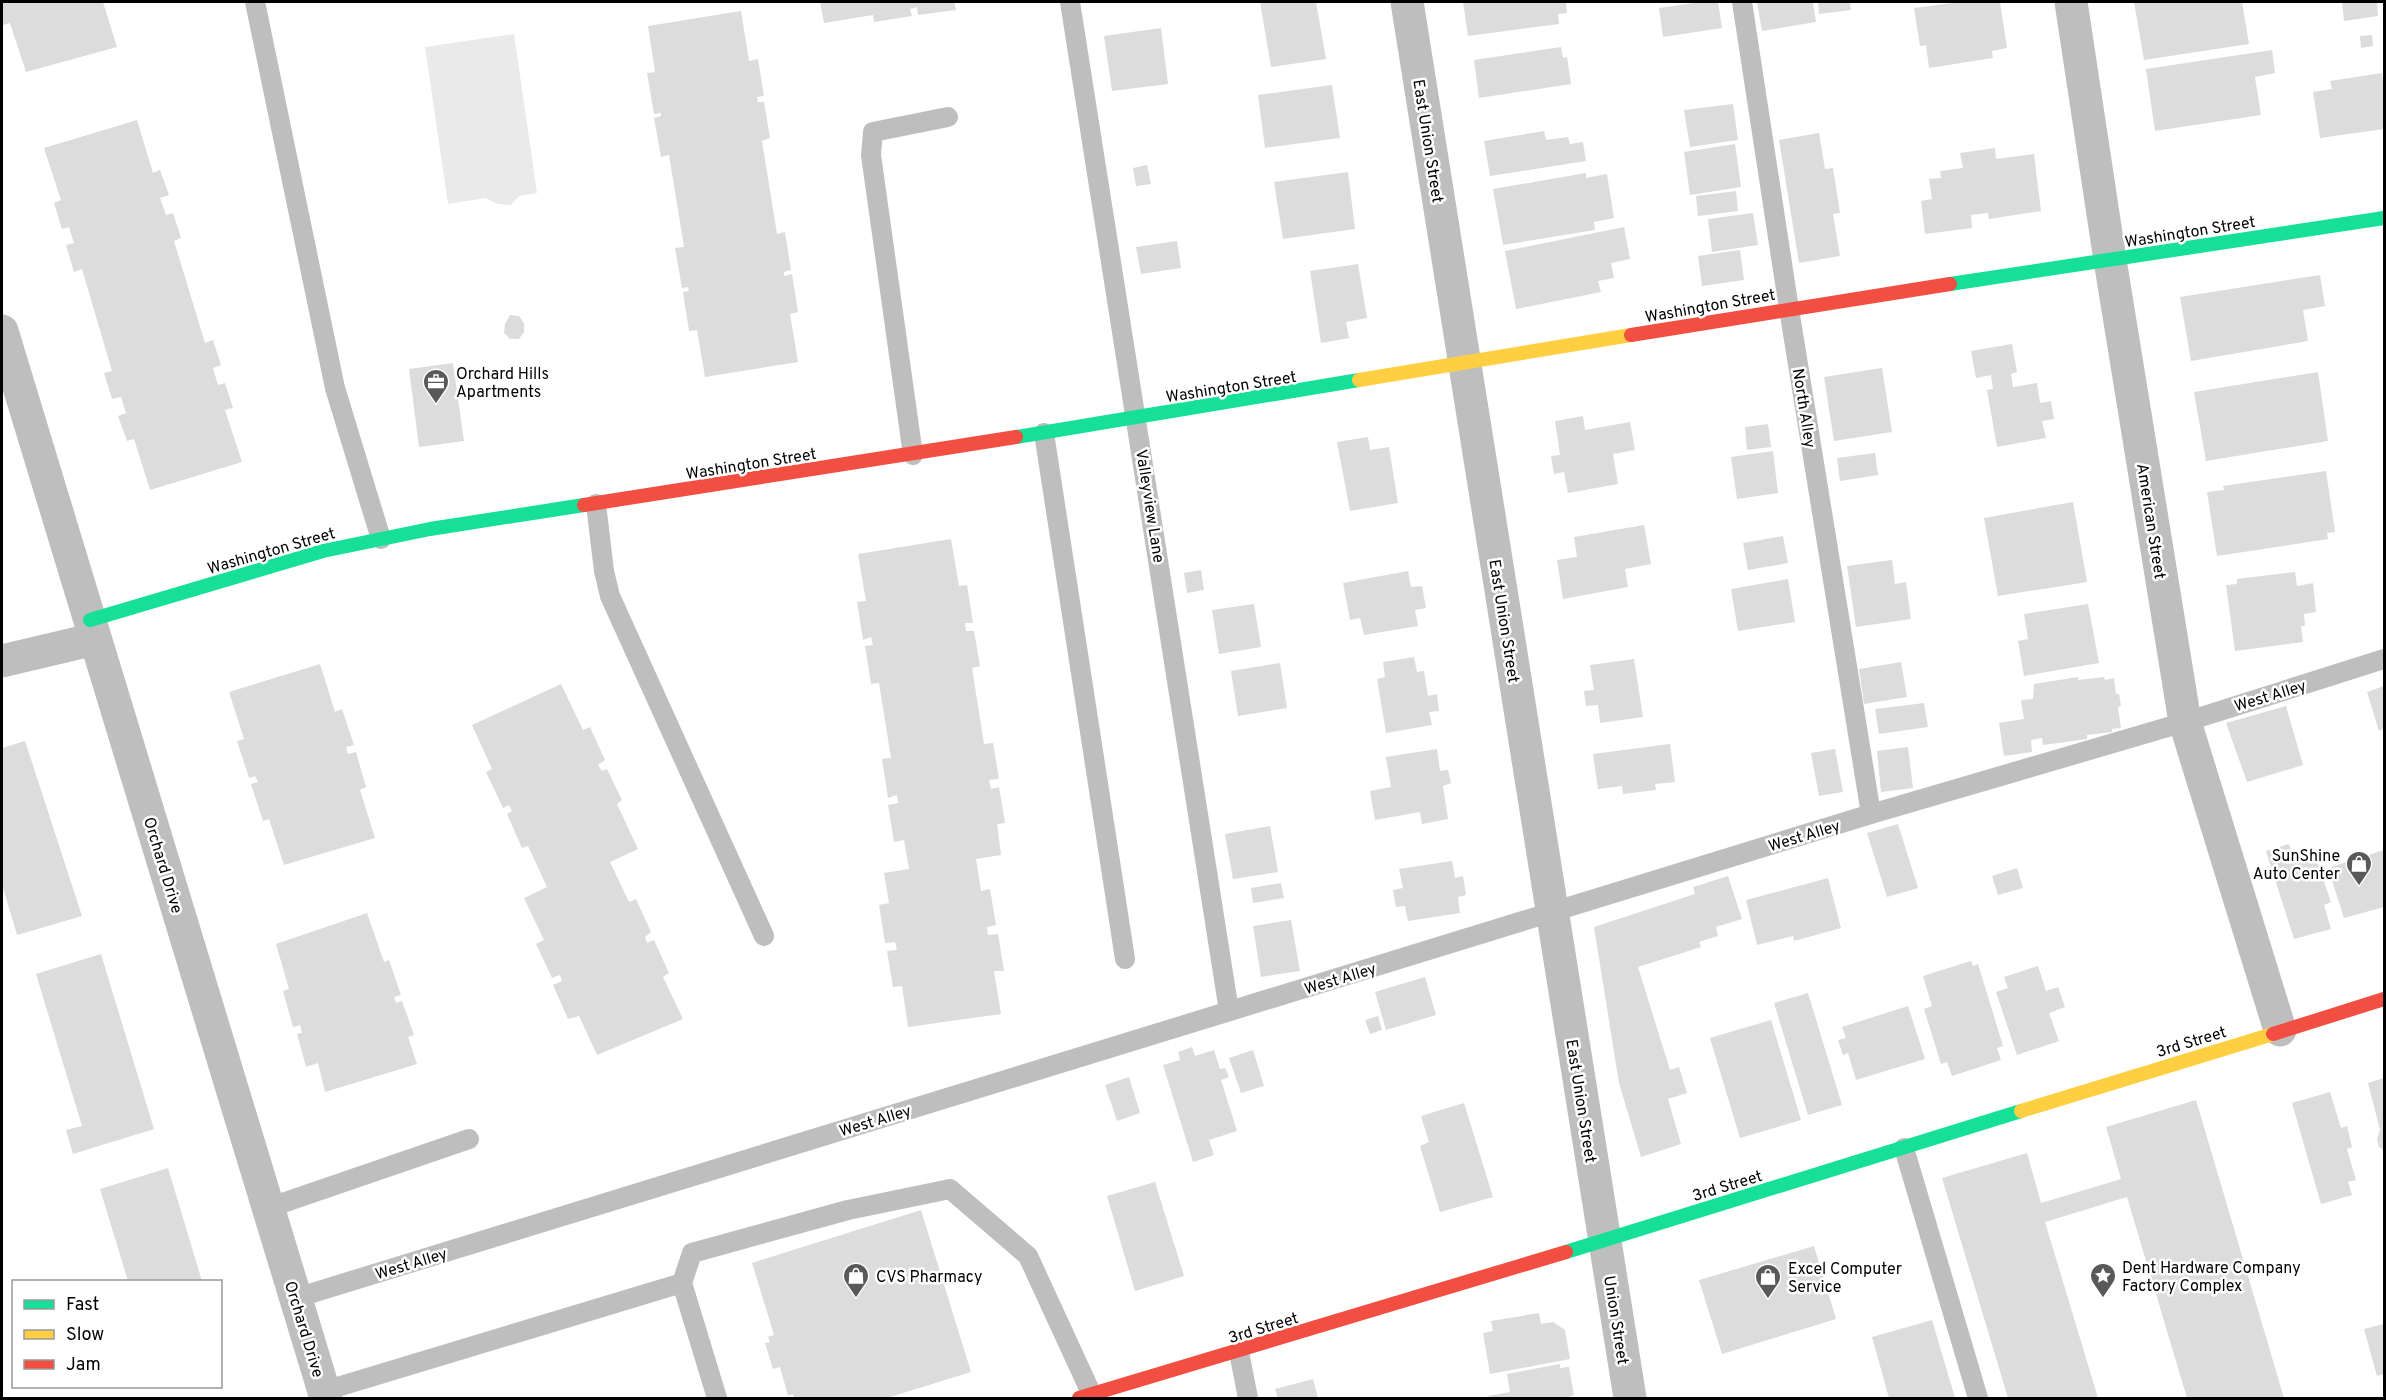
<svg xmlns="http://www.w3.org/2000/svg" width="2386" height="1400" viewBox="0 0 2386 1400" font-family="Overpass,sans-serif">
	<rect width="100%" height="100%" fill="#fff"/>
	<polygon fill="#eaeaea" points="514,34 537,193 519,196 511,205 497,204 486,198 448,204 425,47"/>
	<g fill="#dcdcdc">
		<polygon points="2,2 103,2 117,47 26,72 10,23 3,25"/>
		<polygon points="820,2 954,2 956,10 918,15 917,7 910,9 912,16 874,22 873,15 824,23"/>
		<polygon points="1260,2 1316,2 1326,59 1271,67"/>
		<polygon points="1463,2 1566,2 1567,13 1558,14 1559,24 1468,36"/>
		<polygon points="1701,2 1718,2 1722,28 1663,37 1659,8"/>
		<polygon points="1757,2 1813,2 1816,22 1762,31"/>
		<polygon points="1818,2 1850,2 1851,10 1819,14"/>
		<polygon points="1961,2 2000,2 2007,48 1992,51 1993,58 1929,68 1926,45 1920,46 1914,8"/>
		<polygon points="2134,2 2242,2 2249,44 2144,60"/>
		<polygon points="2342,2 2377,2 2378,16 2344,21"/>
		<polygon points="741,11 749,61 758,59 764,96 757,97 758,102 764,102 770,138 762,141 777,234 785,232 791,270 784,272 784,276 792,274 798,312 790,314 798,362 705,377 697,330 689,331 683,292 689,291 688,287 682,288 675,248 684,247 669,155 661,157 654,118 661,116 661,113 654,114 647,73 655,72 648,26"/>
		<polygon points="1161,28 1168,84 1112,91 1104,36"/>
		<polygon points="2372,35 2373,46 2361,48 2360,36"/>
		<polygon points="1561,47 1563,58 1567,57 1571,84 1479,98 1474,60"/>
		<polygon points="2272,50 2275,73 2255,77 2261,115 2155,131 2146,69"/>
		<polygon points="2382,73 2384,93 2384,129 2320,138 2313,92 2332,89 2330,81"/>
		<polygon points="1332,85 1340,138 1265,148 1258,95"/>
		<polygon points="1733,104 1738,140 1690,147 1684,110"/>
		<polygon points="137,120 153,173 160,170 169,195 160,198 166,215 173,213 181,238 174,241 205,343 213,340 221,365 213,368 218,385 225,383 233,408 225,410 242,462 150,490 134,439 127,441 118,416 126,413 121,397 112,399 104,373 112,371 82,269 74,272 66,245 74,243 69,227 62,229 54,203 61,200 44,148"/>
		<polygon points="1544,131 1546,140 1568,137 1570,144 1583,142 1586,161 1490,176 1484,141"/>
		<polygon points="1819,133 1825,169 1833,168 1840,213 1833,214 1840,256 1799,263 1779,140"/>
		<polygon points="1735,144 1741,187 1690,195 1684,152"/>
		<polygon points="1995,148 1996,159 2034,154 2041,211 1989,219 1988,213 1971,215 1972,228 1925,234 1921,201 1932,199 1929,179 1941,178 1940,171 1963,168 1960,153"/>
		<polygon points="1147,165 1151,184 1136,186 1133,168"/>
		<polygon points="1348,172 1355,229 1283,239 1274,182"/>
		<polygon points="1586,173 1586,178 1607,174 1614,218 1594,222 1595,230 1503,245 1493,189"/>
		<polygon points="1736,191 1738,211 1698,216 1696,196"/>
		<polygon points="1753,213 1758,245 1712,252 1708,219"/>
		<polygon points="1624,227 1630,259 1611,263 1614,278 1598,281 1601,292 1516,309 1505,251"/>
		<polygon points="1177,241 1181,268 1141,274 1136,247"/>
		<polygon points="1740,250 1744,280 1702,286 1698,256"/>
		<polygon points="1358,264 1367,318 1346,322 1349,338 1321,343 1310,271"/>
		<polygon points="2320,275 2325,306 2303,310 2308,341 2191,361 2180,297"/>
		<polygon points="510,315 519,316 524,323 524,332 519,339 510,339 504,333 505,324"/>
		<polygon points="2012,344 2017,372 2011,374 2013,387 2037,383 2040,403 2051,401 2054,419 2042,421 2046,438 1997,447 1987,390 1993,389 1991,375 1976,378 1971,351"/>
		<polygon points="453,363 464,441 419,447 409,369"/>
		<polygon points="1882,368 1892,432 1834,441 1824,377"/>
		<polygon points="2318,372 2328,441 2206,461 2194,392"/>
		<polygon points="1583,416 1585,430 1630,422 1635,450 1613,454 1618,484 1568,493 1564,472 1554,474 1551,456 1560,455 1555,421"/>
		<polygon points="1768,424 1771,447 1747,450 1745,427"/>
		<polygon points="1368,437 1370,450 1389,447 1398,503 1350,511 1337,442"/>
		<polygon points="1773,451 1778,493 1737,499 1731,457"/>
		<polygon points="1875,453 1878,475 1840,481 1837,458"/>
		<polygon points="2326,471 2335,532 2327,533 2328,539 2217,556 2207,492 2224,490 2223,486"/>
		<polygon points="2073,502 2087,582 1998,596 1984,518"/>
		<polygon points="1644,525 1651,564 1625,569 1628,587 1563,599 1557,560 1577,557 1574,537"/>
		<polygon points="1783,536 1788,563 1748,570 1743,543"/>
		<polygon points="951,539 959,586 967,585 973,623 965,623 966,631 974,631 980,666 972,668 984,744 993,743 999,779 989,780 991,789 999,787 1005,823 997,824 1001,855 976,859 981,891 990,889 996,925 987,927 988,935 998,934 1004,971 994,971 1001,1014 908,1027 902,986 893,987 887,951 897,950 895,942 885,943 879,905 889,903 884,873 909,869 904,840 894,842 888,805 898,803 897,795 888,798 882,759 891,758 879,683 871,684 865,646 873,645 871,637 863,640 857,602 866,601 858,554"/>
		<polygon points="1892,560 1895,584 1906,582 1911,619 1856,627 1847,566"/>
		<polygon points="1201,570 1204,590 1187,593 1184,573"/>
		<polygon points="1408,571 1411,587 1422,586 1426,608 1415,610 1418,626 1364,635 1360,618 1350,620 1343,583"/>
		<polygon points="2295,572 2297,586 2313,583 2316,612 2304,614 2305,626 2301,626 2303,642 2235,651 2226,585 2237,584 2237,579"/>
		<polygon points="1788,579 1795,622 1738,631 1731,589"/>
		<polygon points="1254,604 1261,647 1219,654 1212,610"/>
		<polygon points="2088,604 2099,663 2024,676 2018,641 2028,639 2024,614"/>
		<polygon points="1414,657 1417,672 1424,671 1428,696 1437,694 1439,711 1429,712 1432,725 1386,733 1377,679 1385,677 1383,662"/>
		<polygon points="1634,659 1643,717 1600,723 1598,705 1586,706 1584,691 1594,690 1590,665"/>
		<polygon points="1901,662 1907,697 1864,704 1859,669"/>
		<polygon points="1280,663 1287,708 1238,716 1231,671"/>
		<polygon points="320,664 335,712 342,709 354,745 346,747 348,754 356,752 366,787 360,790 375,838 284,865 269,819 263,821 251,784 258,782 255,776 249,778 237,741 244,739 229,692"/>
		<polygon points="2078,677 2078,680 2104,677 2105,680 2114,678 2116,694 2119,694 2120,699 2121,706 2118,707 2121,728 2112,729 2112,732 2087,735 2087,739 2043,745 2042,738 2031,740 2032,752 2004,756 1999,723 2024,719 2021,700 2033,699 2034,684"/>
		<polygon points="561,684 583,730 590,727 605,760 598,765 602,771 607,769 622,800 617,804 638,849 610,862 629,902 636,899 651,932 645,937 647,943 654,940 669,973 663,977 683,1019 597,1055 579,1016 568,1019 553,985 562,981 560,975 552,978 536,944 544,940 524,898 547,887 528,846 522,848 507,814 512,811 509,805 503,808 486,772 492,769 472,725"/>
		<polygon points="2384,686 2384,729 2379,731 2367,692"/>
		<polygon points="1924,703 1928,727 1879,734 1875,709"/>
		<polygon points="2286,706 2303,765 2247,782 2226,723"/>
		<polygon points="25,741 82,916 17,935 2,884 2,748"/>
		<polygon points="1670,744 1675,782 1655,784 1656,790 1623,794 1622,786 1598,789 1593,754"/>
		<polygon points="1908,747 1913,788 1881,792 1877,751"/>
		<polygon points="1437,749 1440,771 1448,770 1451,783 1443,786 1448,819 1422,824 1420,812 1375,820 1370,791 1391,787 1386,757"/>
		<polygon points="1835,749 1843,792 1819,796 1811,753"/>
		<polygon points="1898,824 1918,888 1887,897 1867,833"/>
		<polygon points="1270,826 1278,872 1233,879 1225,834"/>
		<polygon points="2289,844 2294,862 2315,855 2331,902 2324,905 2331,929 2294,939 2266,851"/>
		<polygon points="2384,850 2384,907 2344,918 2328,868"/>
		<polygon points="1452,861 1455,878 1463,876 1466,895 1458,897 1460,913 1408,921 1405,906 1396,907 1393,890 1403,888 1399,869"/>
		<polygon points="2017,868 2023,888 1998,895 1992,876"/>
		<polygon points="1728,876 1742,919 1716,927 1718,936 1699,942 1701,947 1638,967 1670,1070 1679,1067 1687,1093 1668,1099 1681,1144 1641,1157 1619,1083 1594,927 1695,894 1693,887"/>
		<polygon points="1828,878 1841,928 1794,941 1793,936 1757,945 1746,900"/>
		<polygon points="1281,883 1284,898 1253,903 1251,888"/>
		<polygon points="367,913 384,962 389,960 401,995 394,997 396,1003 402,1001 414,1035 408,1037 417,1064 325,1092 318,1063 306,1067 297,1034 302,1033 300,1025 293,1027 283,991 289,989 276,944"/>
		<polygon points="1291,920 1300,971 1261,977 1253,926"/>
		<polygon points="101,954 154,1129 73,1154 66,1130 82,1126 36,974"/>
		<polygon points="1971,961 1973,966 1978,964 2003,1046 1997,1048 2001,1060 1952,1076 1947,1062 1941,1064 1924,1009 1932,1006 1923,976"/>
		<polygon points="2038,966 2046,991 2058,987 2065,1007 2049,1013 2059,1041 2017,1055 1996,992 2008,988 2004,977"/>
		<polygon points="1425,977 1436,1015 1386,1030 1375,992"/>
		<polygon points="1808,993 1842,1105 1808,1115 1774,1003"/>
		<polygon points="1908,1006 1925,1059 1856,1080 1848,1053 1843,1055 1838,1040 1846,1038 1842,1027"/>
		<polygon points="1378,1016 1382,1030 1370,1034 1365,1020"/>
		<polygon points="1771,1020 1801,1120 1740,1138 1710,1038"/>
		<polygon points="1192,1047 1195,1056 1214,1050 1220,1069 1225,1068 1229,1077 1221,1080 1237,1131 1209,1140 1214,1155 1193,1162 1163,1065 1180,1060 1178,1052"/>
		<polygon points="1253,1050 1264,1086 1241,1093 1229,1058"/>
		<polygon points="1129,1077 1140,1113 1117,1121 1105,1085"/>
		<polygon points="2384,1078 2384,1150 2379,1147 2377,1139 2380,1130 2368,1083"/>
		<polygon points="2330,1092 2341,1128 2347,1126 2352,1147 2347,1149 2356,1180 2348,1182 2352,1195 2321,1204 2292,1103"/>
		<polygon points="2196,1100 2284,1398 2187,1398 2127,1197 2045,1222 2098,1398 2008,1398 1942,1178 2027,1153 2041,1203 2121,1179 2106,1127"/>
		<polygon points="1464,1103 1493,1197 1440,1212 1420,1146 1429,1142 1421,1116"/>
		<polygon points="168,1168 202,1281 128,1281 100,1189"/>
		<polygon points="1155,1182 1184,1276 1135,1291 1107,1196"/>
		<polygon points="921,1210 971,1372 887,1398 794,1398 793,1394 788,1396 780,1367 773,1369 765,1343 770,1342 768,1337 774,1335 752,1263"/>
		<polygon points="1814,1246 1836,1319 1722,1354 1699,1280"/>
		<polygon points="1539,1313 1541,1324 1553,1322 1565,1330 1570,1359 1490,1374 1483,1333 1493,1331 1491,1321"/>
		<polygon points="1932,1320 1955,1398 1889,1398 1872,1337"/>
		<polygon points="2384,1324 2384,1374 2377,1376 2364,1329"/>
		<polygon points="1560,1364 1560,1368 1569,1367 1574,1395 1566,1398 1489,1398 1488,1396 1510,1392 1507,1374"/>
		<polygon points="1313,1379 1318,1398 1278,1398 1275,1389"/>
	</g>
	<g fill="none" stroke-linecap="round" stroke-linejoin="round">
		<g stroke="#bebebe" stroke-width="20">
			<polyline points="255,2 335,388 381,539"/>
			<polyline points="1070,2 1229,1011"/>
			<polyline points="1742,2 1789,309 1871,814"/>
			<polyline points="1044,433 1125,959"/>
			<polyline points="913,455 871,155 873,132 948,117"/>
			<polyline points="596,504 604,571 610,596 764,936"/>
			<polyline points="1904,1148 1978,1398"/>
			<polyline points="268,1208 469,1139"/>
			<polyline points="682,1283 692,1253 848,1210 950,1189 1028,1256 1092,1395"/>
			<polyline points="296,1298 1871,814 2185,722 2384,659"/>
			<polyline points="1239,1352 1248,1398"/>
			<polyline points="324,1391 682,1283 717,1398"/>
		</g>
		<g stroke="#bebebe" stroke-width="33">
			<polyline points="1407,2 1630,1398"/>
			<polyline points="2071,2 2110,260 2185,722 2280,1030"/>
			<polyline points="2,331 326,1398"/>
			<polyline points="2,661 95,639"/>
		</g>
		<g stroke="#16e098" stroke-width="14">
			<polyline points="1950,284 2384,218"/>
			<polyline points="1016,437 1359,380"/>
			<polyline points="90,620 323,551 430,529 584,505"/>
			<polyline points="1566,1252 2021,1111"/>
		</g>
		<g stroke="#ffcf43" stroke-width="14">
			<polyline points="1359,380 1631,335"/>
			<polyline points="2021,1111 2273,1034"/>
		</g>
		<g stroke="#f24e42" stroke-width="14">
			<polyline points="1631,335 1950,284"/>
			<polyline points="584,505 1016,437"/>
			<polyline points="2273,1034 2384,999"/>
			<polyline points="1079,1398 1566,1252"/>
		</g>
	</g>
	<defs>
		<symbol id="office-pin" viewBox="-11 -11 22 30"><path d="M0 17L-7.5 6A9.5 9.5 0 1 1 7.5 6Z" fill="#595959" stroke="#fff"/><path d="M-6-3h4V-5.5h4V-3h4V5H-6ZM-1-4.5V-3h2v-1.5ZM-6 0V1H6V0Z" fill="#fff"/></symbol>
		<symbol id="shop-pin" viewBox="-11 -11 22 30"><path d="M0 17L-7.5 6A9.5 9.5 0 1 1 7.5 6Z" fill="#595959" stroke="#fff"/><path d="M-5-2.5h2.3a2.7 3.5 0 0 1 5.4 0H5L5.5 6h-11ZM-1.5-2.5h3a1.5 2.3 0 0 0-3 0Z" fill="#fff"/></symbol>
		<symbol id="sight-pin" viewBox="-11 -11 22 30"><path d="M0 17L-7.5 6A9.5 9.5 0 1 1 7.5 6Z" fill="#595959" stroke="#fff"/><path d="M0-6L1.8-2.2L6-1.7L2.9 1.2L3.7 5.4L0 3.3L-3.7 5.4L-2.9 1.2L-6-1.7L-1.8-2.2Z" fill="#fff"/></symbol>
	</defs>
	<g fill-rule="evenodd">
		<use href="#office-pin" x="421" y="367" width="30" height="40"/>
		<use href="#shop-pin" x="2344" y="849" width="30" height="40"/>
		<use href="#shop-pin" x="841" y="1261" width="30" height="40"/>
		<use href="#sight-pin" x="2088" y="1261" width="30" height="40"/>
		<use href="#shop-pin" x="1753" y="1262" width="30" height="40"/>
	</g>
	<g text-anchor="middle" stroke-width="5" stroke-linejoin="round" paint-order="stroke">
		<g font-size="16" fill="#000" stroke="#fff">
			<text transform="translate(1429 141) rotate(81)" y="6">East Union Street</text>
			<text transform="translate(2190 231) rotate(-9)" y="6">Washington Street</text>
			<text transform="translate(1710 305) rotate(-10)" y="6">Washington Street</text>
			<text transform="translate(1231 386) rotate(-9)" y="6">Washington Street</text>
			<text transform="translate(1805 408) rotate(81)" y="6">North Alley</text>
			<text transform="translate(751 463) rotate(-9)" y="6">Washington Street</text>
			<text transform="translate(1151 506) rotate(81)" y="6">Valleyview Lane</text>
			<text transform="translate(2152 521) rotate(81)" y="6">American Street</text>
			<text transform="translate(271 550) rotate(-16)" y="6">Washington Street</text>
			<text transform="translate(1505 621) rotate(81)" y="6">East Union Street</text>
			<text transform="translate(2270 695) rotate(-17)" y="6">West Alley</text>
			<text transform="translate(1804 835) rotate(-17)" y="6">West Alley</text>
			<text transform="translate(164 865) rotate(73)" y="6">Orchard Drive</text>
			<text transform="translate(1340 978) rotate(-17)" y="6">West Alley</text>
			<text transform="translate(2191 1041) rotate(-17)" y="6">3rd Street</text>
			<text transform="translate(1582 1101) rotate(81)" y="6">East Union Street</text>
			<text transform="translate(875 1120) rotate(-17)" y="6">West Alley</text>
			<text transform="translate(1727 1185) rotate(-17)" y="6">3rd Street</text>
			<text transform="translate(411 1263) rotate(-17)" y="6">West Alley</text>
			<text transform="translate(1617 1320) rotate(81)" y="6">Union Street</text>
			<text transform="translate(1263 1327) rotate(-17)" y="6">3rd Street</text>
			<text transform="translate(305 1329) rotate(73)" y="6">Orchard Drive</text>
		</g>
		<g font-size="16" fill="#000" stroke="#fff" text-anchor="start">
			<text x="456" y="379">Orchard Hills<tspan x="456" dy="18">Apartments</tspan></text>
			<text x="2340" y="861" text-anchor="end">SunShine<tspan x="2340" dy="18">Auto Center</tspan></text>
			<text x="2122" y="1273">Dent Hardware Company<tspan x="2122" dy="18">Factory Complex</tspan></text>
			<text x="1788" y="1274">Excel Computer<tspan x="1788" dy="18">Service</tspan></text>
			<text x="876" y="1282">CVS Pharmacy</text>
		</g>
	</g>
	<rect width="2386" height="1400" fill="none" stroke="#000000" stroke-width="6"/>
	<rect x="12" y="1280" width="210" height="108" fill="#ffffff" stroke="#999999" stroke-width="1.5"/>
	<rect x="24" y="1300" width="30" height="9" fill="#16e098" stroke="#999999" stroke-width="1.5"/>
	<text x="66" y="1310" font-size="18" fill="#000000">Fast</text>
	<rect x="24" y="1330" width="30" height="9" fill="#ffcf43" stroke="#999999" stroke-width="1.5"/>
	<text x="66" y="1340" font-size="18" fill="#000000">Slow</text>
	<rect x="24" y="1360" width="30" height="9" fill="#f24e42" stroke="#999999" stroke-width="1.5"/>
	<text x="66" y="1370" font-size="18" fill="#000000">Jam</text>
</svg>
